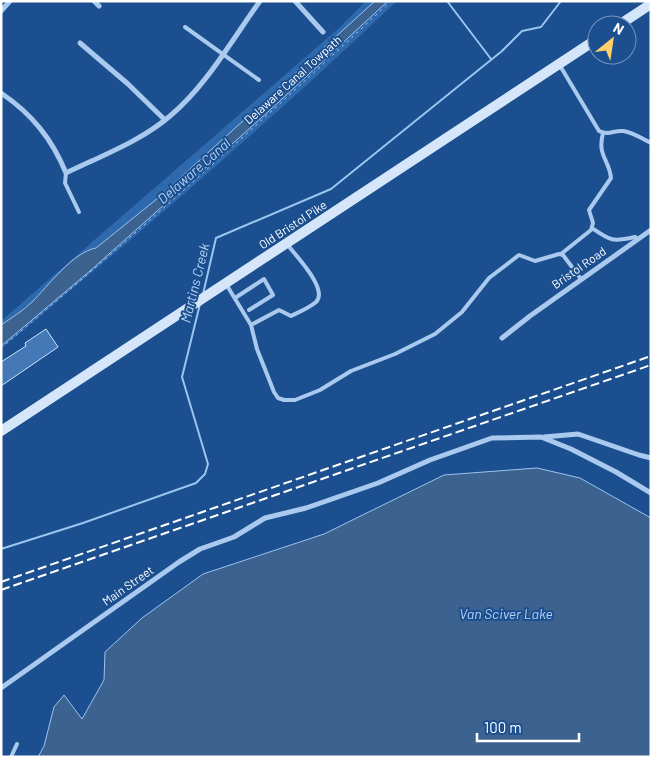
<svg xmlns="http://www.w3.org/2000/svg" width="652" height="758" viewBox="0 0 652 758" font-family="Barlow,sans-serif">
	<rect width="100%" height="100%" fill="#1b4f8f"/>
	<path fill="#2e69ad" d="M366,1H397C270,122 136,236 1,349V321L339,28Z"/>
	<g fill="#3c6290" stroke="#9cc4f0">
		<path d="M375,1H388L269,111L90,271L1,346V325C11,318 23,311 32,302C48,286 73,252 96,248L158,198Z"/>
		<polygon points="537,468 580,478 651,518 651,757 38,757 44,746 54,707 64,695 82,719 104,680 105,652 142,618 203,574 324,534 444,475"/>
	</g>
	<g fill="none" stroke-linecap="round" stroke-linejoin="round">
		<g stroke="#9cc4f0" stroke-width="2">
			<polyline points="447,1 491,59"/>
			<polyline points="203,294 216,238 331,189 502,51 522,31 541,27 561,1"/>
			<polyline points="1,549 83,523 196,483 205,474 208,464 182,377 200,304"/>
		</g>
	</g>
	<polygon fill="#4478b7" stroke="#cfe3fa" points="46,329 58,347 1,386 1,362 26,346 25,343"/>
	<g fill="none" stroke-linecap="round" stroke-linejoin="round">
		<path stroke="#a9c9ee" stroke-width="1" stroke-dasharray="2.5 4" stroke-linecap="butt" d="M1,348C134,236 264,120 391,1"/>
		<g stroke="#a9c9ee" stroke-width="4">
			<polyline points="185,27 259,80"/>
			<path d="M559,64L599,131C610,136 613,130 623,131C633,132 642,139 651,143"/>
			<polyline points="66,173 65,183 79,212"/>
			<path d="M592,228C611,241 612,242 635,237L638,239"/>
			<path d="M561,254L591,230L593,223L589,210L611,178C609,159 597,156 603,133"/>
			<path d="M226,284L251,325L279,310L291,316C299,312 309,308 316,302C329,289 295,255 287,244"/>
			<polyline points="235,298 264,279 273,295 249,310"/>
			<polyline points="251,325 257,349 274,392 278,398 284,400 295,400 320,390 351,371 395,354 435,334 462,312 489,278 519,255 535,261 559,254 563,255 581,279"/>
			<polyline points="11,757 17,744"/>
		</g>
		<g stroke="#a9c9ee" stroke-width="5">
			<polyline points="94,1 99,6"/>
			<polyline points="295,1 323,32"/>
			<polyline points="1,11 10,1"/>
			<polyline points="80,43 128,84 165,120"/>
			<path d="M1,93C32,114 52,139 66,173C101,156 141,141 170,116C206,86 232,40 260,1"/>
			<polyline points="502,338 530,316 651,230"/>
			<polyline points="544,437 578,434 639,455 651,458"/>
			<polyline points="1,688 179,562 200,549 234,537 265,518 306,508 378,483 430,460 492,438 541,437 571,449 616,472 651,493"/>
		</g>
		<g stroke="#d6e6fa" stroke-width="10">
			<polyline points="619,25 651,4"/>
			<polyline points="1,431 597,39"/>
		</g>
		<g stroke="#fff" stroke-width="2" stroke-dasharray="9 4" stroke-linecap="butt">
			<polyline points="1,582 651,356"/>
			<polyline points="1,590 651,365"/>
		</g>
	</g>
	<g text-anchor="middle" stroke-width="4" stroke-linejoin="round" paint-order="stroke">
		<g font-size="12" fill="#fff" stroke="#1b4f8f">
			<text transform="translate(293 80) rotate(-42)" y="4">Delaware Canal Towpath</text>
			<text transform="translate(293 225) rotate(-33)" y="4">Old Bristol Pike</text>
			<text transform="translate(579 268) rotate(-35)" y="4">Bristol Road</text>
			<text transform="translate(128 586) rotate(-35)" y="4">Main Street</text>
		</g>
		<g font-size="14" font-style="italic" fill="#b5d3f5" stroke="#1b4f8f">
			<text transform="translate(194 171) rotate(-41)" y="5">Delaware Canal</text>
			<text transform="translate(195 283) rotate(-76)" y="5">Martins Creek</text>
			<text x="506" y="619">Van Sciver Lake</text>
		</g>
	</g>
	<rect width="652" height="758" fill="none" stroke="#ffffff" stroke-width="5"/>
	<g transform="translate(612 40) rotate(30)"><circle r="24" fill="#1b4f8f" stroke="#7695bc"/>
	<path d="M0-4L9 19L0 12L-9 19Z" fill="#ffd166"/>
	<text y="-8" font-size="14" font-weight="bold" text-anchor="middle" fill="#ffffff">N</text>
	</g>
	<path d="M477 733v8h102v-8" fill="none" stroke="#ffffff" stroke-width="2.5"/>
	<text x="484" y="733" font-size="15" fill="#ffffff" stroke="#1b4f8f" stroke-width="4" paint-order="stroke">100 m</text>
</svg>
